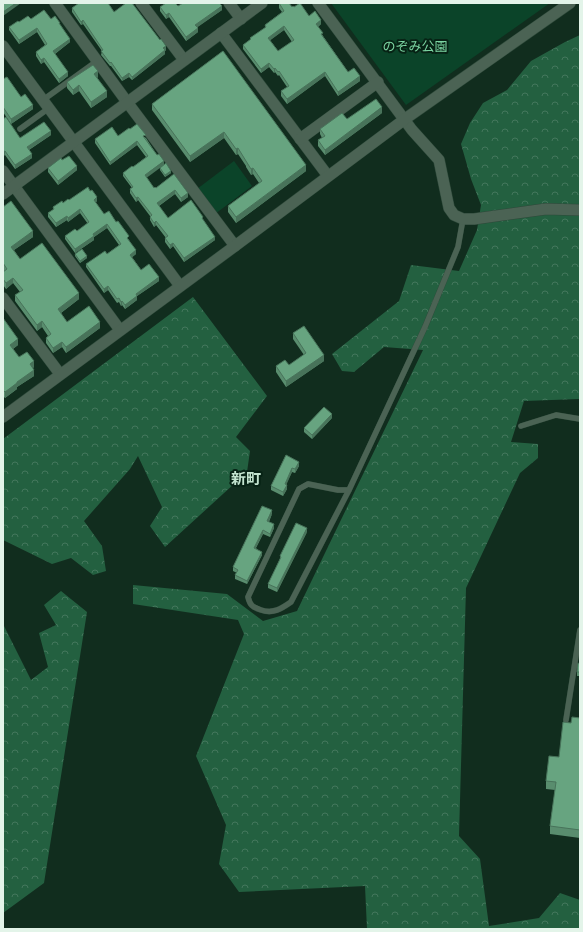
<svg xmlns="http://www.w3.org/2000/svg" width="583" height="932" viewBox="0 0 583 932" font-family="'Exo 2','Noto Sans JP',sans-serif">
	<defs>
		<pattern id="forest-crowns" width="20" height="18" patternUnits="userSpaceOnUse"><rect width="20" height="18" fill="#236040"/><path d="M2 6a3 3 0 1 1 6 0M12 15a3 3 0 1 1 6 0" fill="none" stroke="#43775c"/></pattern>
	</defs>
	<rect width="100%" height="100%" fill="#112d1e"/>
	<g fill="url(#forest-crowns)">
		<polygon points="580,35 580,385 579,399 524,401 511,442 538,444 538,458 520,473 466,588 459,836 480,859 489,926 539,918 560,893 580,900 580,929 367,929 365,886 239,892 219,864 226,825 196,756 244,634 238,620 133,604 133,585 227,594 263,621 297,611 423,350 384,347 354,372 342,371 332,354 399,301 411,265 459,271 477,230 481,205 471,179 461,144 470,123 483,103 507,90 531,61 565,42"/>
		<polygon points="193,297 267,396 236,437 250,451 247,472 165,547 150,526 162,507 138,456 130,469 84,521 102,546 106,571 93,575 71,558 52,564 3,540 3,439"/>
		<polygon points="61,591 87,612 44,883 3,913 3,624 31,680 48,667 39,633 56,625 44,605"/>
	</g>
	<g fill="#0b4429">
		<polygon points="331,3 550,3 406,105"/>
		<polygon points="234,161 252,186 215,214 197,189"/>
	</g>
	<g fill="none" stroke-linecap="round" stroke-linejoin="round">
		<defs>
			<g id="service">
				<polyline points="43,100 97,61"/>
				<polyline points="20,129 49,108"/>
				<polyline points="521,426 556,415 580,419"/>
				<path d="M349,490H338L308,484L299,489L248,597C250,605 252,607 261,610C273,614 281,609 291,602L349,490L425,327L458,247L463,219"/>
				<polyline points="566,720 580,630"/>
			</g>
			<g id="minor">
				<polyline points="55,3 127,102 235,246"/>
				<polyline points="141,3 184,60"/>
				<polyline points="229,3 241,19"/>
				<polyline points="318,3 412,130 439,160 449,208 454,215 463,219 474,219 546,209 580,210"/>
				<polyline points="221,33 328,176"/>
				<polyline points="3,46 180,286"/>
				<polyline points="300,139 378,82"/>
				<polyline points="3,171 120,330"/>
				<polyline points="3,194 262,3"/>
				<polyline points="3,298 60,374"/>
				<polyline points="3,417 235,246 405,119 570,3"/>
			</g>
		</defs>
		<use href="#service" stroke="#2e493a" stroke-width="6"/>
		<use href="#minor" stroke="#2e493a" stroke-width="12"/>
		<use href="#service" stroke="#4b6354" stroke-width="5.5"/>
		<use href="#minor" stroke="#4b6354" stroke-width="11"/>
	</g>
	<g fill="#598d6e" fill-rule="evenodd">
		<polygon points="77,3 108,3 114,12 166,50 165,51 165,54 132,80 129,77 122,81 111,66 110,66 101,55 102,51 83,24 81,25 72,12 72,8 78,4"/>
		<path d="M279,3L294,7L309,16L321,24L318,27L323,36L348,72L360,81L338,96L325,76L287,104L281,96V91L287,87L279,75L278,76L275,72L274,73L269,67L261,73L243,49V45L250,40V38L265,28V25L282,12L279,8ZM284,30L292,42L278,51L270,40Z"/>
		<polygon points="178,6 222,10 197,27 198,32 186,41 169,17 166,19 160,11 160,7"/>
		<polygon points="31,19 51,19 60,25 70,42 55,54 68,76 59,83 44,62 41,64 36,56 36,52 45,45 37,32 19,44 9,30 9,27 19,22"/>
		<polygon points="223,51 306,171 236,223 228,212 228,206 259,183 253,174 251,175 246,167 246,166 238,154 236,155 224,138 190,162 152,110 152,104"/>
		<polygon points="97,77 107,97 91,108 79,91 73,95 67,88 67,82 98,77"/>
		<polygon points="3,78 33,109 11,124 3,112"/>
		<polygon points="382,113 325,155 318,146 318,140 322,138 320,134 320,129 347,119"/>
		<polygon points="3,119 20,138 51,135 29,150 32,158 15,169 5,155 3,156"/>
		<polygon points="130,129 146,138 157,155 146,178 154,188 156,188 174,174 188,197 181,202 175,194 159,206 168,218 203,220 215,240 184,262 173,246 170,249 165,242 165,238 166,238 156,225 154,227 150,220 150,216 138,200 136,202 130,193 130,189 132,188 123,176 123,173 133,167 146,157 137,145 110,165 95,143 95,139 118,136"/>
		<polygon points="62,160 77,170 58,185 48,172 48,168"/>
		<polygon points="160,168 171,173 165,177 160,170"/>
		<polygon points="69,200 97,201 95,203 104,214 129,240 136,254 132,257 141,270 159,281 137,296 137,300 125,309 122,305 121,306 119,302 117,303 108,290 104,293 86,267 86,264 107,254 119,245 107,228 94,237 94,240 75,253 65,239 65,236 77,231 88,224 80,213 68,222 67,220 56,227 48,217 48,213 53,210 53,207"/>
		<polygon points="3,207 33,237 14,250 20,259 79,299 61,313 67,322 100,328 66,353 62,347 53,353 46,343 46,338 48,336 42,327 37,331 15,301 15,295 20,292 13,283 6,289 3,285 3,272 4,271 3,269"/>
		<polygon points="75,254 87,258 80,263 75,256"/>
		<polygon points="3,318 18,345 13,349 19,357 34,367 33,368 34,376 17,387 17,389 5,398 3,396"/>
		<polygon points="293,333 324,361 286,387 276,372 276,366 289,365 304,355 293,339"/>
		<polygon points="332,418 312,439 304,432 304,428"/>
		<polygon points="286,455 299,466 295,473 292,472 286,484 287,489 283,496 271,490 271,486"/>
		<polygon points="272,514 269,522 274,528 270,537 263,534 256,548 262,555 247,584 235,579 235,575 237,573 233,571 233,567"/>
		<polygon points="307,532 277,592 268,588 268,584 280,559 280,556"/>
		<polygon points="580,664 580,676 577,676 577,672"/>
		<polygon points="580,718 580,838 550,834 550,826 555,790 546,789 546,781 559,757 571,723"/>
	</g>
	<g fill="#48735a">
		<polygon points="16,3 21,3 3,16 3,12"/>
		<polygon points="222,6 222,10 195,29 195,25"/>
		<polygon points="169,13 169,17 166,19 166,15"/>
		<polygon points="83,20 83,24 81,25 81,22"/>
		<polygon points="321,20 321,24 316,28 316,24"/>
		<polygon points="284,26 284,30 268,42 268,38"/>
		<polygon points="37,28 37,32 19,44 19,40"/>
		<polygon points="198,28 198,32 186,41 186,37"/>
		<polygon points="70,39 70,42 53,55 53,51"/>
		<polygon points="166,46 166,50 165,51 165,54 132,80 132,77"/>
		<polygon points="44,58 44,62 41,64 41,60"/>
		<polygon points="269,63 269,67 261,73 261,69"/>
		<polygon points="275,68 275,72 274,73 274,69"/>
		<polygon points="98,71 98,77 94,79 94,74"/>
		<polygon points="68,72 68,76 59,83 59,79"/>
		<polygon points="325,72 325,76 287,104 287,99"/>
		<polygon points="129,73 129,77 122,81 122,78"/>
		<polygon points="360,76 360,81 338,96 338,92"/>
		<polygon points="79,85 79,91 73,95 73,90"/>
		<polygon points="107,91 107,97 91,108 91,102"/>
		<polygon points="33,105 33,109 11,124 11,119"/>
		<polygon points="382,107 382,113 325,155 325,150"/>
		<polygon points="51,131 51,135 27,151 27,147"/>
		<polygon points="224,132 224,138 190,162 190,156"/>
		<polygon points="137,141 137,145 110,165 110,162"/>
		<polygon points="238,148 238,154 236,155 236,149"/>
		<polygon points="5,151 5,155 3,156 3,152"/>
		<polygon points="32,154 32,158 15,169 15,165"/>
		<polygon points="164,161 164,165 145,179 145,175"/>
		<polygon points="306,165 306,171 236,223 236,217"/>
		<polygon points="77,166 77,170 58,185 58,181"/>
		<polygon points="253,168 253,174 251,175 251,169"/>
		<polygon points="171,171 171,173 165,177 165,175"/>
		<polygon points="175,190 175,194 157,207 157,203"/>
		<polygon points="188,193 188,197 181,202 181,198"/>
		<polygon points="97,197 97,201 94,204 94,200"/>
		<polygon points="138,197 138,200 136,202 136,198"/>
		<polygon points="80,209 80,213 68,222 68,218"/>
		<polygon points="67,216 67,220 56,227 56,223"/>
		<polygon points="156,221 156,225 154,227 154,223"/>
		<polygon points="107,224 107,228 94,237 94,240 75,253 75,249 93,234"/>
		<polygon points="33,231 33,237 11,252 11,247"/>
		<polygon points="215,237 215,240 184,262 184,258"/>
		<polygon points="173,243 173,246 170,249 170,245"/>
		<polygon points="136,250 136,254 130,259 130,255"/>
		<polygon points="87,256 87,258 80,263 80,261"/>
		<polygon points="159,277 159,281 137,296 137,300 125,309 125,305 136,294"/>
		<polygon points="13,278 13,283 6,289 6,283"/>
		<polygon points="108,286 108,290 104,293 104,289"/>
		<polygon points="79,293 79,299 58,315 58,309"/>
		<polygon points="122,301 122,305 121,306 121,302"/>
		<polygon points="42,321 42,327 37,331 37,325"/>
		<polygon points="100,322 100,328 66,353 66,347"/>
		<polygon points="18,339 18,345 10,351 10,345"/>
		<polygon points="62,342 62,347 53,353 53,348"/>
		<polygon points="324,355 324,361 286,387 286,381"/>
		<polygon points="34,361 34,367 30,370 30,364"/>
		<polygon points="34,370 34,376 17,387 17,389 5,398 5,392 17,382"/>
		<polygon points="332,414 332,418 312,439 312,435"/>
		<polygon points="299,462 299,466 295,473 295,469"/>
		<polygon points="292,468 292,472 285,488 285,484"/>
		<polygon points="287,485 287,489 283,496 283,492"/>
		<polygon points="272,510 272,514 267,525 267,521"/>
		<polygon points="274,524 274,528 270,537 270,534"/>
		<polygon points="307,528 307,532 277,592 277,588"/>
		<polygon points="263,530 263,534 254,551 254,548"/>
		<polygon points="262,552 262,555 247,584 247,581"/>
	</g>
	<g fill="#67a480" stroke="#48735a" fill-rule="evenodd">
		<polygon points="3,3 16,3 3,12"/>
		<polygon points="79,3 108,3 114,12 126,3 132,3 160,40 161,39 166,46 163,48 165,50 132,77 129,73 122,78 111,62 110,63 101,51 103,50 83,20 81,22 72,8"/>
		<polygon points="166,3 175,3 178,6 183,3 219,3 222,6 195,25 198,28 186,37 169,13 166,15 160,7"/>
		<path d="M279,3H289L292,7L293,6L294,7L300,3L309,16L315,11L321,20L316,24L323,33L321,34L348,72L354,68L360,76L338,92L325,72L287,99L281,91L289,86L279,71L278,72L275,68L274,69L269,63L261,69L243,45L251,39L250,38L266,27L265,25L284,11ZM284,26L294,40L278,51L268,38Z"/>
		<polygon points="44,10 51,19 55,16 60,23 59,23 70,39 53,51 68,72 59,79 44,58 41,60 36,52 47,44 37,28 19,40 9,27 18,21 19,22 28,16 31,19"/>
		<polygon points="223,51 306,165 236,217 228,206 262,181 253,168 251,169 246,161 238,148 236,149 224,132 190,156 152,104"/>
		<polygon points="93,65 98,71 94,74 107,91 91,102 79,85 73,90 67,82"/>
		<polygon points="7,77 21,97 25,94 33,105 11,119 3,107 3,78 3,79"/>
		<polygon points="376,99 382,107 325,150 318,140 325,136 320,129 342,113 347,119"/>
		<polygon points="6,117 20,138 44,122 51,131 27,147 32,154 15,165 5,151 3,152 3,119"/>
		<polygon points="137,124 146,135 143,136 157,155 159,154 164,161 145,175 154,188 155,187 156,188 174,174 188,193 181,198 175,190 157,203 168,218 191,200 203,217 202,218 215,237 184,258 173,243 170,245 165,238 168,236 156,221 154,223 150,217 152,215 138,197 136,198 130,189 133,187 123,173 132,166 133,167 148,156 137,141 110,162 95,139 112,127 118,136 129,128 130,129"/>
		<polygon points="69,156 77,166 58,181 48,168 61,158 62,160"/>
		<polygon points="166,163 171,171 165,175 160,168"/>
		<polygon points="88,187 90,191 92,190 97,197 94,200 104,214 109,211 116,222 118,221 129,236 127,238 136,250 130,255 141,270 149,264 159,277 136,294 137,296 125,305 122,301 121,302 119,298 117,299 108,286 104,289 86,264 105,251 107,254 121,244 107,224 93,234 94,236 75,249 65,236 75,229 77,231 89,222 80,209 68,218 67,216 56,223 48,213 54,209 53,207 62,201 63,203 68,199 69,200"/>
		<polygon points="11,201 33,231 11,247 20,259 42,243 79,293 58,309 67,322 89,306 100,322 66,347 62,342 53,348 46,338 51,334 42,321 37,325 15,295 23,290 13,278 6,283 3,279 3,272 7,269 3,263 3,207"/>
		<polygon points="82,249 87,256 80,261 75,254"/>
		<polygon points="3,318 18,339 10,345 19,357 27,352 34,361 30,364 34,370 17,382 17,383 5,392 3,390"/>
		<polygon points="304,326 324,355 286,381 276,366 285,360 289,365 306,353 293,333"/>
		<polygon points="324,407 332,414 312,435 304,428"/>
		<polygon points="286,455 299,462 295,469 292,468 285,484 287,485 283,492 271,486"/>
		<polygon points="262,506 272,510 267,521 274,524 270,534 263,530 254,548 262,552 247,581 235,575 238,570 233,567"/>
		<polygon points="296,523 307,528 277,588 268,584 281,557 280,556"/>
		<polygon points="578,663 580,664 580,672 577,672"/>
		<polygon points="572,717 580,718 580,830 550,826 556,782 546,781 549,756 559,757 563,722 571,723"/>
	</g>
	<g text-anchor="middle" stroke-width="4" stroke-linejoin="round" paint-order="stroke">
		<g font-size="13" fill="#7cd5a2" stroke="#072315">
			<text x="415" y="51">のぞみ公園</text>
		</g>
		<g font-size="15" font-weight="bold" fill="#c3e4cf" stroke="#072315">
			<text x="246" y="484">新町</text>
		</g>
	</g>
	<rect width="583" height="932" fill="none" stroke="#e3f4e9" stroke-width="8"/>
</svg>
